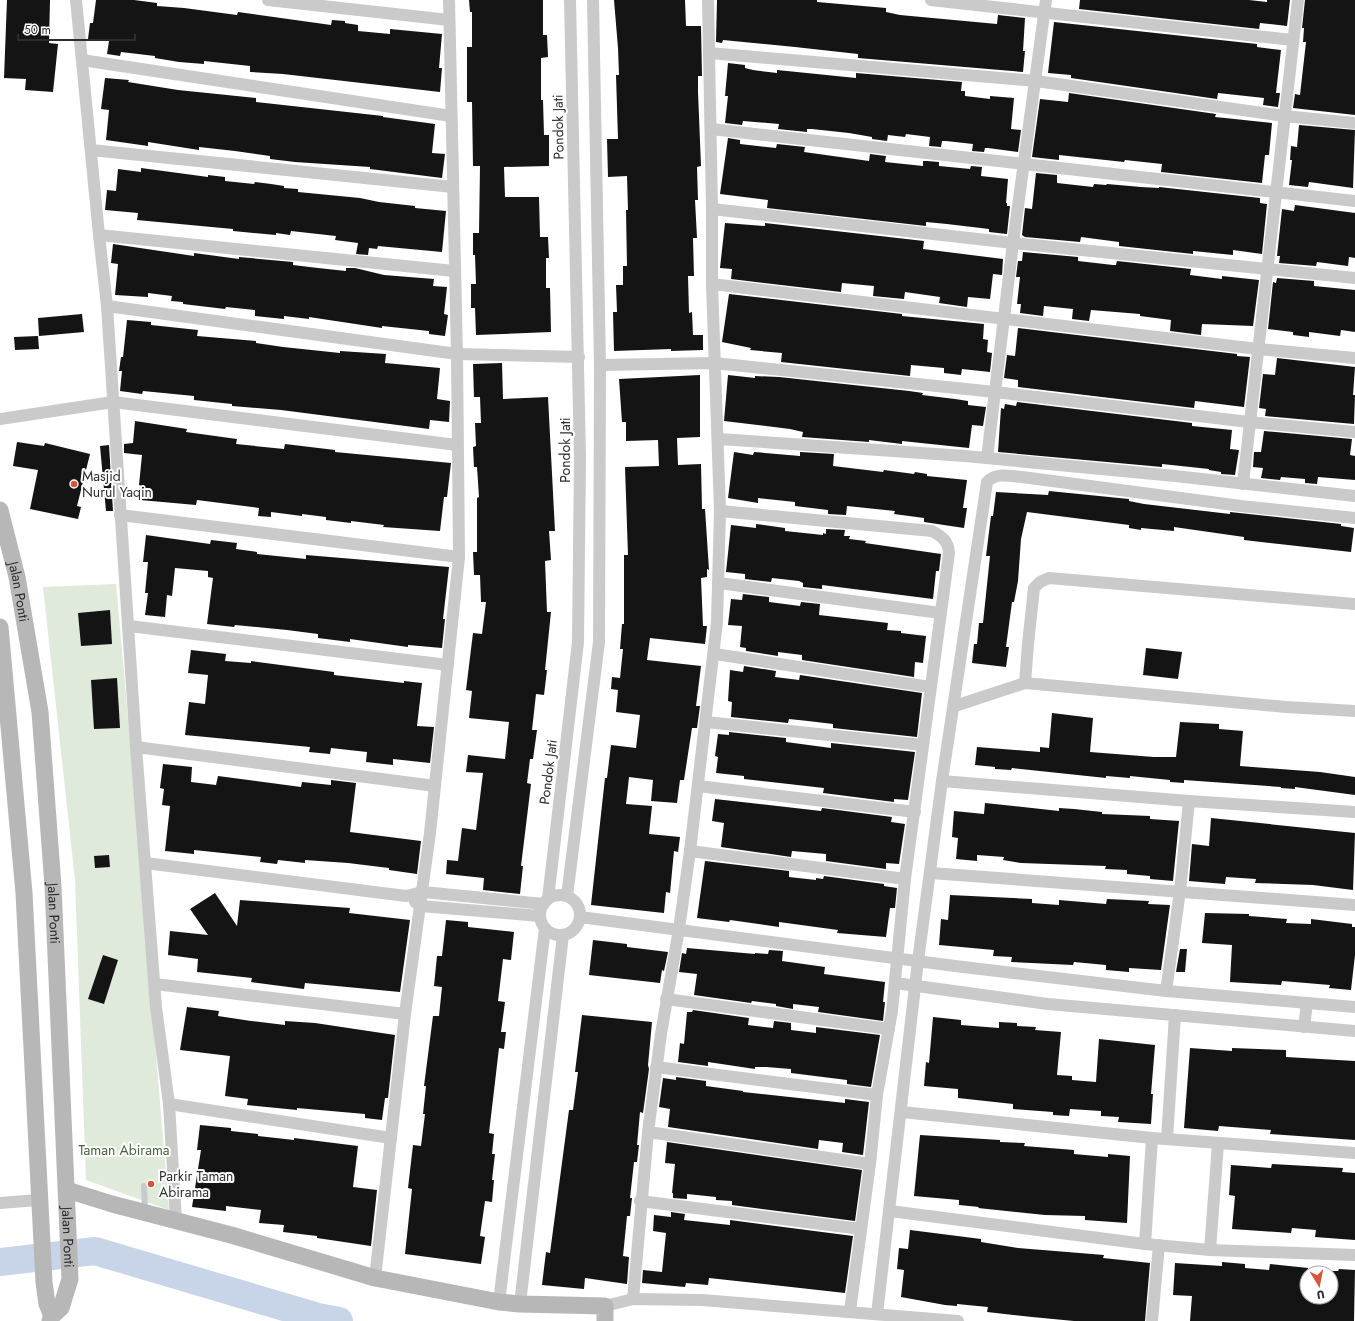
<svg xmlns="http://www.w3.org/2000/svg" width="1355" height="1321" viewBox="0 0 1355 1321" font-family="Jost,sans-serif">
	<rect width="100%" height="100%" fill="#fff"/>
	<polygon fill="#dfeadb" points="116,584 126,695 169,1210 86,1180 75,880 43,587"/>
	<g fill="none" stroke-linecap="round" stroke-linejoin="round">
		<polyline stroke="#c8d4e8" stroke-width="28" points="0,1262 95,1251 318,1317 339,1321"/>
	</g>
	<g fill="#141414">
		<polygon points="7,0 50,0 49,43 58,44 53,92 25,90 26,79 4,78"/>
		<polygon points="96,0 134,0 157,3 157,6 184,8 237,15 238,12 331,25 332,20 345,21 345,23 358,25 358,31 390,34 390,29 442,34 439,68 442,68 440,92 283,74 250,72 250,66 204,61 204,64 179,62 155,58 155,56 121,52 120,56 107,54 109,41 88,39 90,23 93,23"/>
		<polygon points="469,0 543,0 543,35 547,35 548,57 541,58 541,100 543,100 544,135 549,135 549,166 504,167 505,197 539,197 540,237 548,237 549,258 546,258 546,288 550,288 551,332 476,335 475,308 471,308 471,284 476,284 475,255 473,255 473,233 479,233 480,166 473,166 472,102 467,102 467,47 472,47 472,12 470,12"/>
		<polygon points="614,0 685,0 686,26 701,26 702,76 698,76 698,92 701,166 697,167 698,200 695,200 697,238 693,238 694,276 688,276 689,313 692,312 693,335 703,335 703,350 671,351 671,349 614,351 613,312 617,312 616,285 623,285 623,266 627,266 626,210 628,210 627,176 608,177 607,139 618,139 616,75 619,75 618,48"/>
		<polygon points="717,0 817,0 817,2 886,8 886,12 900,15 997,24 998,15 1025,18 1023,51 1025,51 1023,72 858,58 858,54 795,47 723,40 722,43 716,42"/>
		<polygon points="1080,0 1249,0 1267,2 1267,0 1290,0 1287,26 1260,23 1259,29 1079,9"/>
		<polygon points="1305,0 1355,0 1355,115 1293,108 1295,94 1300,95 1306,42 1303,42 1304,28 1302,28"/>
		<polygon points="1054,22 1257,44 1257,47 1281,50 1276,93 1280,93 1278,107 1263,105 1264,98 1218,93 1217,99 1071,78 1071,75 1048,73"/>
		<polygon points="728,63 745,65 745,68 753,70 777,73 777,70 856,78 856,73 962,82 961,91 965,91 965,96 990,99 990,96 1014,98 1011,129 1021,130 1018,152 988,148 985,148 984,152 972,151 973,144 946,141 942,141 941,147 929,146 930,137 906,134 905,137 888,135 887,141 872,139 872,137 849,133 812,129 807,129 807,132 778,129 779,124 743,121 742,125 725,123 728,96 725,96"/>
		<polygon points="105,78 129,80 128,82 178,90 256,98 256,102 383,116 383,117 435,124 432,153 445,154 442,178 370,169 370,167 295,162 270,159 270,156 235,151 199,147 199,150 148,142 148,146 106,140 109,110 101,109"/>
		<polygon points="1069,93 1216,114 1215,117 1225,118 1272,123 1269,155 1265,155 1262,183 1161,172 1162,164 1125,160 1124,162 1059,155 1059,160 1032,157 1040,99 1068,102"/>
		<polygon points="1299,125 1355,130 1353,188 1309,182 1308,187 1289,185 1292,160 1290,160 1291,146 1297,147"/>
		<polygon points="728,138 740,140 740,144 776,148 777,144 805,147 804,152 869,161 870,154 886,156 885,162 923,166 923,161 927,161 939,162 939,166 970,169 971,166 982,167 981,176 1008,179 1006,203 1007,203 1007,206 1010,206 1007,234 989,232 989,229 947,224 926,222 926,226 767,208 768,200 720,194"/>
		<polygon points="141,168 208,177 208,175 225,177 225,181 254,184 255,182 271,184 284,186 284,188 298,189 298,192 360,198 379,202 415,206 415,208 446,211 442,252 378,246 377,249 369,248 368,255 356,254 358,243 335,240 336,236 291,231 290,235 276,233 276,235 233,231 233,229 137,220 138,213 105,210 107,190 116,191 118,169 141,172"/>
		<polygon points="1036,173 1057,175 1057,183 1093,187 1094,184 1106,185 1107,184 1141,187 1159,188 1159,187 1260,198 1260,203 1267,204 1262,254 1233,250 1233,255 1193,251 1193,254 1119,246 1119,242 1081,237 1080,242 1025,237 1022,235 1025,208 1032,209"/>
		<polygon points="1295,205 1355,213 1355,258 1349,257 1348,266 1317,262 1316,266 1279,263 1280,256 1277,256 1282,209 1294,211"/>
		<polygon points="725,223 765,226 765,223 924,241 923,249 1003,259 1002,275 993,274 990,299 968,297 967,307 939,303 940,297 905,292 904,299 873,296 874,286 842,283 841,292 731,279 732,269 720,268"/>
		<polygon points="113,244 194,256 194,253 239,259 239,257 293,262 293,265 318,268 346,271 346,268 355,268 384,275 434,279 433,286 447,287 444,314 448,315 445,336 429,334 429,331 382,326 382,328 309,317 309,319 284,316 284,319 255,316 255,310 226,307 225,309 183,304 183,302 171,301 172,296 148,293 148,297 115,295 118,264 111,263"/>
		<polygon points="1023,252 1078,257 1078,261 1113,265 1116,265 1117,261 1191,269 1190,275 1222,279 1222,276 1259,280 1253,326 1202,324 1201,335 1170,331 1171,320 1140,316 1140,314 1091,310 1089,321 1072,319 1073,309 1044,306 1043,316 1020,313 1021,304 1017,304 1020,277 1016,277 1018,261 1022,261"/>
		<polygon points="1277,278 1314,281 1314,286 1355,290 1355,332 1341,330 1340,336 1309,332 1309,337 1293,335 1293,332 1268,329 1273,282 1276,283"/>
		<polygon points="729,294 902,314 902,316 984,324 983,339 988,340 987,352 992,353 990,372 962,369 961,375 944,373 944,368 911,365 910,376 781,362 782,353 750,350 751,348 722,342"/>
		<polygon points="82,314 84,332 39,336 38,318"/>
		<polygon points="127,320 151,322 151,325 198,330 197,336 256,341 256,343 283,347 340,353 340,351 386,354 385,363 440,368 437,399 450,401 449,422 430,420 429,429 281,410 232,406 232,404 194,400 194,396 143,391 142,394 120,391 122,371 119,371 121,357 123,357"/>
		<polygon points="1018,328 1237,354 1237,356 1250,357 1244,407 1195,401 1194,408 1018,387 1018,380 1004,378 1007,355 1015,356"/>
		<polygon points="38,336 39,349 15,350 14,337"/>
		<polygon points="1277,358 1355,367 1353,395 1355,395 1354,424 1265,416 1266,409 1259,408 1263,374 1275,375"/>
		<polygon points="502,363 503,399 548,397 555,531 549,531 551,560 545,561 547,612 551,612 545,670 547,670 544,695 536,694 532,730 537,730 533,759 530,759 527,783 531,784 521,866 523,866 520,894 483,890 484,878 446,874 447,860 458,861 462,828 476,830 483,773 466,772 468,755 505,759 509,722 469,718 472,691 466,690 473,633 482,634 486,602 481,602 480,575 474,575 473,552 477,552 477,498 479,497 477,467 474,467 473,447 476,446 475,423 481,423 480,397 474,397 473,364"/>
		<polygon points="700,375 700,437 677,438 678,465 701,464 702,509 705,509 709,570 707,569 707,577 701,578 703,626 707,626 705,644 650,638 647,660 701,666 696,706 700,706 697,728 692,728 684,780 680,780 677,803 651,801 653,780 629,777 626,804 652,806 649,834 680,837 678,852 674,851 670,893 666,892 664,913 591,905 605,778 607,778 611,745 636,748 640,715 616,712 618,690 611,689 612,677 620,678 623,649 620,649 622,624 624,624 624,555 628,555 625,467 659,466 658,440 626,441 626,422 622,422 619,379"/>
		<polygon points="728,375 755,378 755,376 779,377 909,391 923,393 922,395 955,399 968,401 968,405 986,407 983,426 972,425 969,448 902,441 902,444 869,440 869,442 802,437 803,432 790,429 724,421"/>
		<polygon points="1017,402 1192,423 1192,426 1232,430 1230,449 1239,450 1235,475 1221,474 1221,472 1209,470 1209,469 1162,464 1162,467 998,452 1001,408 1004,409 1005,404 1016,406"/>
		<polygon points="135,421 187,429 186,432 237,439 236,444 284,449 285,444 335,450 335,452 451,463 447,497 444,497 440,531 383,527 384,525 351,521 351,523 326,520 326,517 302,514 302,516 271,512 271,517 258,516 259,508 197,500 196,505 140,500 142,486 139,485 142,455 124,453 124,444 133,443"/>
		<polygon points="1264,431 1352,439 1350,455 1355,456 1355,480 1318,477 1317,484 1305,483 1305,479 1281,477 1280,480 1261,478 1263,468 1253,467 1254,452 1261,452"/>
		<polygon points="17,442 44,446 45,443 90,454 77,506 81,507 78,519 30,509 38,470 13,466"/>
		<polygon points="109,445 113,511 106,511 100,446"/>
		<polygon points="734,452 753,455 754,452 800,456 800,452 834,454 833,466 883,472 884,470 914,474 915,472 927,474 927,476 967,480 963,508 967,508 964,528 924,522 924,518 894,514 895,511 847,506 846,515 828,514 828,510 795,506 795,502 758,498 758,503 728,498"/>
		<polygon points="1049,491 1129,499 1129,501 1144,504 1230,514 1230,512 1341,524 1341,526 1354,528 1351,552 1244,540 1244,537 1174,527 1174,531 1141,528 1141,530 1129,528 1129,525 1027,512 1021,539 1018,581 1014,602 1012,602 1006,647 1009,647 1006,667 972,663 974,644 977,644 979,623 983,623 990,556 986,556 991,516 993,516 996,492 1048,495"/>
		<polygon points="756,524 785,528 785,531 823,535 823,533 826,534 826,529 845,530 844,536 850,536 849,539 866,541 865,543 941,554 939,571 936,571 933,599 822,585 822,589 803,587 803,583 799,581 772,578 771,582 745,579 745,574 726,572 731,525 756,528"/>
		<polygon points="146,535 210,544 211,540 237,543 236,549 257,552 257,554 306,559 306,555 449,567 443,619 445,619 442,648 408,645 408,647 350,639 350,642 318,638 318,634 287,630 235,625 234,627 207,624 213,578 208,577 208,571 175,568 172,596 167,595 165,617 145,615 148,593 145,593 148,562 143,562"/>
		<polygon points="743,594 769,597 769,602 800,606 801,602 820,604 819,615 888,623 887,630 901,631 901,633 926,636 923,663 915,662 914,677 802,660 802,655 778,652 778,656 746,651 746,648 740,647 742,626 728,625 731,599 742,600"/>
		<polygon points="110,610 112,644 81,646 78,613"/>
		<polygon points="1146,648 1182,652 1178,679 1143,675"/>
		<polygon points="191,650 226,654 225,661 251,663 251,661 334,672 334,675 404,683 404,681 422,683 417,726 434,727 430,763 393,759 393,765 366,762 367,752 331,748 330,754 309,752 310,747 185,735 189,702 205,704 208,675 188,673"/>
		<polygon points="744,666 776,671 775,677 799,680 800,675 922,693 917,737 833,728 833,724 808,721 789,719 788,723 731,717 732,702 728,701 730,670 743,672"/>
		<polygon points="117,678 120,728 94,729 91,680"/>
		<polygon points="1052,713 1093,718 1090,752 1154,757 1176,757 1180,722 1219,724 1219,729 1243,731 1240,766 1320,772 1355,777 1355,795 1295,787 1295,789 1281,788 1281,787 1184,780 1184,783 1170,782 1170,780 1130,776 1130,778 1106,776 1106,778 1012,768 1011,770 995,769 995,767 975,765 977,747 1040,752 1040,747 1049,748"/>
		<polygon points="729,732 786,738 786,742 831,748 831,743 915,752 908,800 894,799 894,802 823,793 824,788 744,779 744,776 716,773 718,757 715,756 718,734 729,735"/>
		<polygon points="163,764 192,767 191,782 216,785 218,776 301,787 302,782 331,785 331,780 356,783 350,832 421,841 417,874 389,870 389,868 348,863 305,860 305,863 278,860 277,864 260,862 261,857 194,850 194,854 165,851 170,806 162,805 164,789 160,788"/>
		<polygon points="715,799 821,811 822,808 892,817 891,822 905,824 899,864 886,863 886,869 826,861 826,854 792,851 791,857 721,847 724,823 712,821"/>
		<polygon points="985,803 1059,811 1059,808 1074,809 1102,812 1102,814 1150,816 1150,819 1179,821 1173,881 1150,879 1150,876 1127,874 1127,870 1105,869 1106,866 1021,863 1003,860 1004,857 977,855 977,861 956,859 958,838 952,837 954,811 984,814"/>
		<polygon points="1211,818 1355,833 1353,890 1313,885 1255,883 1256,879 1226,877 1225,884 1189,881 1192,844 1209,846"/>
		<polygon points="109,855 110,867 95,868 94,856"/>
		<polygon points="705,861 789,871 789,877 816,880 816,878 823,879 824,876 884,884 884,886 897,888 895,908 890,908 886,937 837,933 838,930 779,922 779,927 730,920 729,922 697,918"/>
		<polygon points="215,893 237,926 240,900 350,908 349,913 410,920 400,992 305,983 304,989 251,982 252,978 197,972 198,959 168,955 170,931 208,935 190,909"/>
		<polygon points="950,895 1032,899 1032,903 1059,905 1059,900 1106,904 1107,899 1149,901 1148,904 1170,905 1161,970 1129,968 1129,972 1106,970 1106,965 1074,962 1073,965 1011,962 1012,957 993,956 994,950 939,945 941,919 948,920"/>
		<polygon points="1205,913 1249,914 1249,916 1287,919 1286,923 1311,924 1311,919 1352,924 1352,927 1355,927 1355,955 1351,990 1329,988 1330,985 1282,981 1281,985 1230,982 1232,945 1202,943"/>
		<polygon points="446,920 468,922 468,927 514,932 511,960 503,959 498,1001 505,1002 501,1032 506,1032 504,1049 499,1048 489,1133 494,1134 492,1154 495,1154 492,1180 494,1180 492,1202 485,1201 480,1236 485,1237 481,1264 405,1254 412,1189 408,1188 413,1145 421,1146 425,1114 423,1114 426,1086 424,1086 433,1016 439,1016 442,987 434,986 437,956 442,956"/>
		<polygon points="593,940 627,944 627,947 668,952 664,971 662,970 660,983 589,975"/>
		<polygon points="687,948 755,954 755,953 768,954 769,950 783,951 782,961 825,967 824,974 885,982 883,1002 885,1002 883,1021 818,1012 819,1007 793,1004 793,1009 776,1006 776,1004 752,1001 751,1003 694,995 697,974 679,972 682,953 686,954"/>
		<polygon points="1180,949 1187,949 1185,972 1176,972"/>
		<polygon points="103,955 118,960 104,1004 88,999"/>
		<polygon points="187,1007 219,1011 218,1016 251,1021 285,1025 285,1021 315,1023 395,1035 388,1098 385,1098 382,1120 365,1118 365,1114 297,1108 297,1110 247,1105 248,1099 225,1096 230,1056 180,1050"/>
		<polygon points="693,1010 749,1018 748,1025 773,1028 774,1021 791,1023 791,1030 816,1033 816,1027 880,1035 871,1087 847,1084 847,1080 791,1073 791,1069 766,1067 755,1067 755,1069 708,1062 708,1066 678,1062 680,1043 684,1044 687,1012 692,1012"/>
		<polygon points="582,1015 652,1022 648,1065 649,1069 643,1113 640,1112 637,1145 639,1145 637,1162 634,1162 630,1198 632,1198 630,1216 627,1216 623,1256 629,1257 627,1284 585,1278 584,1289 542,1285 546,1252 550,1253 569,1110 573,1110 578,1072 575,1072"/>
		<polygon points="933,1017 961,1020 961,1025 999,1028 999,1022 1017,1023 1017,1026 1036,1027 1035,1030 1061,1032 1057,1075 1072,1076 1072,1080 1096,1082 1099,1039 1155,1045 1151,1094 1153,1094 1151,1124 1118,1122 1119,1117 1101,1116 1101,1111 1070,1109 1069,1116 1053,1115 1053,1112 1013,1109 1013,1104 958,1098 958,1089 924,1086 926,1062 929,1063"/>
		<polygon points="1190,1048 1232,1051 1232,1048 1286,1050 1286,1057 1355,1061 1355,1140 1270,1134 1271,1130 1219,1126 1218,1131 1184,1128"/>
		<polygon points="676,1077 706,1081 706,1086 743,1091 743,1092 845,1103 845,1099 869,1102 863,1155 842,1152 843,1143 819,1140 818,1149 668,1127 670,1109 659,1107 663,1078 676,1080"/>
		<polygon points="200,1125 231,1128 231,1131 258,1134 258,1136 294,1140 294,1138 358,1146 353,1187 377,1190 371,1246 317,1238 317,1236 283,1232 284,1225 259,1223 261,1210 226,1206 226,1211 192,1207 201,1150 197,1150"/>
		<polygon points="920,1135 1000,1140 1000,1142 1025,1143 1024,1146 1074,1150 1074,1154 1108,1157 1108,1154 1130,1156 1127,1223 1085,1220 1085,1216 1045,1215 978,1208 979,1207 959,1205 959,1200 914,1196"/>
		<polygon points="667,1142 862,1170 855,1221 732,1205 732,1201 716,1200 716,1197 687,1194 687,1199 673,1198 673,1193 672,1193 675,1164 665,1163"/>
		<polygon points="1272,1164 1343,1168 1342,1172 1355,1173 1355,1240 1315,1237 1316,1230 1292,1228 1291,1233 1232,1229 1235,1196 1229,1195 1231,1165 1271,1168"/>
		<polygon points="671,1212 685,1214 684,1220 730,1225 730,1220 853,1236 845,1293 709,1278 708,1285 686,1283 685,1287 642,1283 643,1270 662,1272 666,1233 653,1231 654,1215 671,1217"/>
		<polygon points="910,1230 981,1239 981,1242 1018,1248 1104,1255 1103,1258 1150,1263 1145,1321 1074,1321 1032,1317 987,1312 988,1307 957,1304 957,1306 945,1305 901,1297 904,1270 897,1269 899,1248 908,1249"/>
		<polygon points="1222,1262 1245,1264 1245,1268 1269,1270 1270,1264 1308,1268 1306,1297 1331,1297 1331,1271 1338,1271 1339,1269 1355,1270 1354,1321 1190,1321 1192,1296 1173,1295 1175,1263 1222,1266"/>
	</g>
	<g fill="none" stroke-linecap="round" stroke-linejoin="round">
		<polyline stroke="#cacaca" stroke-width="6" points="144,1186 145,1211"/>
		<g stroke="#cacaca" stroke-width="12">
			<polyline points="76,0 99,235 107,306 136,747 156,1007 169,1104 176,1220"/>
			<polyline points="268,0 449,20"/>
			<polyline points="931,0 1292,40"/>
			<polyline points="709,53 1036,81 1284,116 1355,123"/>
			<polyline points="82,60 451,116"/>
			<polyline points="711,129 1355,201"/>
			<polyline points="91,150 453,187"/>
			<polyline points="712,209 1013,243 1355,278"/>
			<polyline points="99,235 454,271"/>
			<polyline points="712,284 1258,349 1355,358"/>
			<polyline points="107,306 457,354 579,357"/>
			<polyline points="600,365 714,363 995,392 1249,422 1355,432"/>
			<polyline points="0,419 113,402 457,445"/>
			<polyline points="719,439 965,456 1175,476 1355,496"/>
			<polyline points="987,458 1013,243 1046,0"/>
			<polyline points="1243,484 1298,0"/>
			<path d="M720,511L932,531C943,537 948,541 949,553L905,879L892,1011L877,1095L870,1164L850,1311"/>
			<polyline points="120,515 459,557"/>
			<polyline points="719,583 940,613"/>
			<polyline points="129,626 448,665"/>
			<polyline points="715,654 930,687"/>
			<polyline points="1025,683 1028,644 1034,588 1040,582 1049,578 1355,604"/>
			<polyline points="955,706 1025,683 1286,707 1355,711"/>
			<polyline points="706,722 923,745"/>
			<polyline points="136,747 435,786"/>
			<polyline points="942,781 1189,801 1355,812"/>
			<polyline points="698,786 915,812"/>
			<polyline points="690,851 905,879"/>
			<polyline points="145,863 406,896 423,892 544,904"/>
			<polyline points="931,873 1355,905"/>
			<circle cx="560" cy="915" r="20"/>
			<polyline points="567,896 599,642 600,365 593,0"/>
			<polyline points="548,899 578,642 580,457 570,0"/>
			<polyline points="415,902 421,906 540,916"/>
			<polyline points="580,917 955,966 1166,991 1355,1007"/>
			<polyline points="895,983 1048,1004 1355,1031"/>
			<polyline points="155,984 405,1014"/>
			<polyline points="1166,991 1180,891 1189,801"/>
			<polyline points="666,999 889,1029"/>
			<polyline points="1304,1027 1307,1003"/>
			<polyline points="656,1067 877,1095"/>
			<polyline points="169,1104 391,1138"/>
			<polyline points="902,1112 1152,1138 1355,1153"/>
			<polyline points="648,1132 870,1164"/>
			<polyline points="1167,1139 1175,1015"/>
			<polyline points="640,1201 861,1229"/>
			<polyline points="0,1203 38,1200"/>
			<polyline points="890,1211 1145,1244 1210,1250 1355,1255"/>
			<polyline points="1145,1244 1152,1138"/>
			<polyline points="1210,1250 1218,1144"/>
			<polyline points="375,1278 405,1014 430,833 459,557 457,354 449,0"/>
			<polyline points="633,1299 648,1132 661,1034 679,929 690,851 717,622 720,511 712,284 712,209 708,0"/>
			<polyline points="499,1302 545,928"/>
			<polyline points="520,1304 563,935"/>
			<polyline points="605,1306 633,1299 702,1300 958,1321"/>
			<path d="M877,1314L918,961L942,781L987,482C996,472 1009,476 1022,477L1241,506L1355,518"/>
			<polyline points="1152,1321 1159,1245"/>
		</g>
		<g stroke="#b7b7b7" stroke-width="17">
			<path id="s1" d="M0,510L17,577L40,712L53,886L70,1279L61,1308L52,1316L50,1321"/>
			<polyline points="0,627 24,893 44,1282 47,1304 52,1316"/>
			<polyline points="67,1190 112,1204 231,1235 375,1278 499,1302 520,1304 605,1306 605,1321"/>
		</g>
	</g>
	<g fill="#d9553a" stroke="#fff" stroke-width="1.5">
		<circle cx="74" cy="484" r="4"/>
		<circle cx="151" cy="1184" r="4"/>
	</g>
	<g text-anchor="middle" stroke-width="4" stroke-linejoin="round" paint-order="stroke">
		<g font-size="14" fill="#2d2d2d" stroke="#fff">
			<text transform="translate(558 127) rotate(-91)" y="5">Pondok Jati</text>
			<text transform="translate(565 450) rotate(-90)" y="5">Pondok Jati</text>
			<text dy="5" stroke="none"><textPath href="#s1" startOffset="84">Jalan Ponti</textPath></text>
			<text transform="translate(548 772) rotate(-83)" y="5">Pondok Jati</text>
			<text dy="5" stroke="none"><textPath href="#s1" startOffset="408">Jalan Ponti</textPath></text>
			<text dy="5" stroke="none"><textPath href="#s1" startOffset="732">Jalan Ponti</textPath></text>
		</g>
		<g font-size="14" fill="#2d2d2d" stroke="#fff" text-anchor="start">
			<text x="82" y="481">Masjid<tspan x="82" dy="16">Nurul Yaqin</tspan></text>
			<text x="159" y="1181">Parkir Taman<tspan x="159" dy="16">Abirama</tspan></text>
		</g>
		<g font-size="14" fill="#47653e" stroke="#fff">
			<text x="124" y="1155">Taman Abirama</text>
		</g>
	</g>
	<g transform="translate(1319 1285) rotate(170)"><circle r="19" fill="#ffffff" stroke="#ababab"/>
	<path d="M0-3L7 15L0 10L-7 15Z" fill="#d9553a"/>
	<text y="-6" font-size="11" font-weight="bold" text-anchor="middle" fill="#2d2d2d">U</text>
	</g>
	<path d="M18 34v6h117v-6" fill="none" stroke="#2d2d2d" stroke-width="2"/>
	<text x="24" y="34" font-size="12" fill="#2d2d2d" stroke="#ffffff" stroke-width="3" paint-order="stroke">50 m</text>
</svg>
